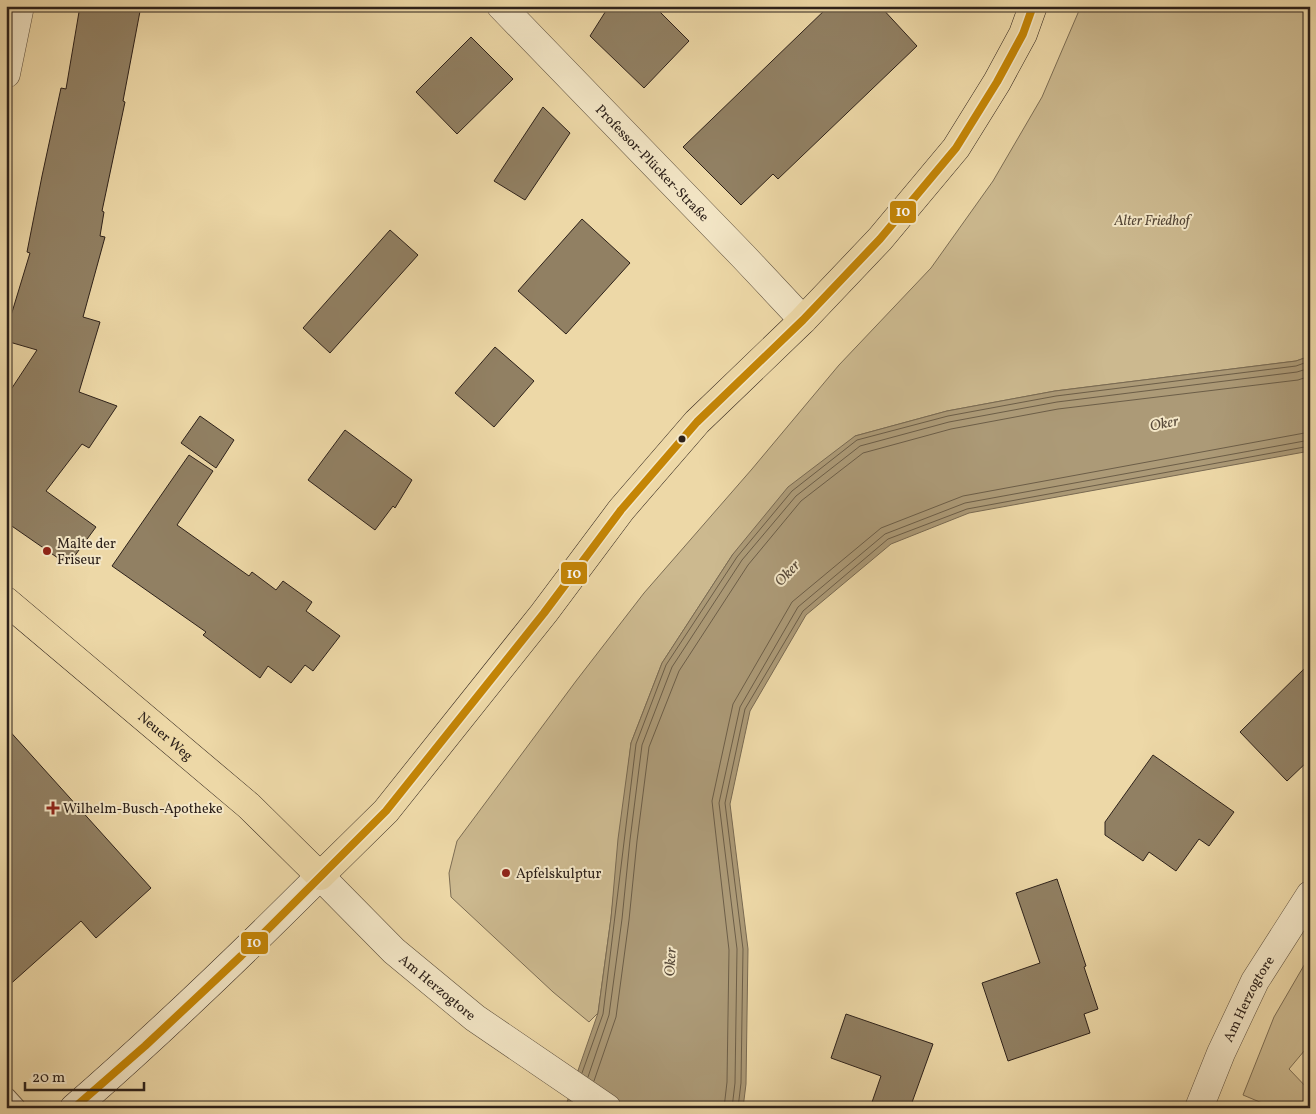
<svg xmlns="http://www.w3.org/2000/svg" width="1316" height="1114" viewBox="0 0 1316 1114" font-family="Vollkorn,serif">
	<rect width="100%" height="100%" fill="#edd8a7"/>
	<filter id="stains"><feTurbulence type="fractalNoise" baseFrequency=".004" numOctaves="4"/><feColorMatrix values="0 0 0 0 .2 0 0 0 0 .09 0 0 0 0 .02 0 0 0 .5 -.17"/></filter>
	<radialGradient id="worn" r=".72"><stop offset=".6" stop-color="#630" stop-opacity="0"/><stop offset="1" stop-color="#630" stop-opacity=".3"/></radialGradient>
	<g fill="#ccb98f" stroke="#7c6d54">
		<polygon points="1081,6 1310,6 1310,356 1296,361 1055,391 947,411 855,436 733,554 662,663 631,743 611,918 598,1013 589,1022 553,992 451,897 449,873 457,841 576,681 644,593 752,469 839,365 931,268 993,181 1042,97"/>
		<polygon points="1310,955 1310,1044 1289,1069 1310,1091 1310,1108 1274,1108 1243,1095 1274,1017"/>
	</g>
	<polygon fill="#ac9a77" stroke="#796a52" points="1310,356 1310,451 969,513 891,544 806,615 750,711 730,804 748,949 746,1084 743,1108 565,1108 598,1013 611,918 618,839 631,743 662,663 733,554 788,487 855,436 947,411 1055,391 1296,361"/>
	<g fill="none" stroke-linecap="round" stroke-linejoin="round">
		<g stroke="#6c5e48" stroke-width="1">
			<polyline points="582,1073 603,1014 636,744 666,665 737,557 792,491 857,440 948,416 1056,396 1296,366 1310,361"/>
			<polyline points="588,1077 609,1015 622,919 630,840 642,745 672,667 742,560 796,496 860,446 949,422 1057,402 1297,372 1310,368"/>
			<polyline points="594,1081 616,1017 629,920 637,841 649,747 679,671 748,565 801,501 863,453 951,429 1058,409 1298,380 1310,376"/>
			<polyline points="724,1108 727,1082 729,950 712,801 733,704 792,602 881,528 963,496 1310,432"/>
			<polyline points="732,1108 735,1083 737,949 719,803 740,707 798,607 885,534 965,503 1310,440"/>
			<polyline points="738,1108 741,1083 743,949 725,803 745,709 803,611 888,539 967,509 1310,446"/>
		</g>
	</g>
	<g fill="#918063" stroke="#2d211a">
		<polygon points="80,6 141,6 123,101 125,102 102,211 104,212 100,236 105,237 83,317 100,322 79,392 117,406 89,448 82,444 46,491 96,527 68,565 6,522 6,397 37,350 6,341 6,332 30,253 27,252 42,176 61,88 66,89"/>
		<polygon points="609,6 654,6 689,41 644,88 590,36"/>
		<polygon points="829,6 880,6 917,46 778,179 773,174 741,205 683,147"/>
		<polygon points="471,37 513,79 457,134 416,92"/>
		<polygon points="543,107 570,133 525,200 494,181"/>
		<polygon points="582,219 630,263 566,334 518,291"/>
		<polygon points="390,230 418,255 330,353 303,328"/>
		<polygon points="495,347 534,381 494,427 455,393"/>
		<polygon points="200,416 234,440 216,468 181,443"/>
		<polygon points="345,430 412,480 395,508 393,506 375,530 308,480"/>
		<polygon points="189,455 213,471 177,525 249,576 252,572 276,590 283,581 312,602 306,611 340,636 313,671 305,665 291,683 268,666 260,678 203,635 206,632 112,566"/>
		<polygon points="1310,663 1310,759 1287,781 1240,732"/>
		<polygon points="6,727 151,888 96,938 81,921 6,988"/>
		<polygon points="1153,755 1234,812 1209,846 1199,839 1176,871 1149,852 1143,861 1105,835 1105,822"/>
		<polygon points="1057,879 1086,966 1084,967 1098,1009 1084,1014 1090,1033 1008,1061 982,983 1040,963 1016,893"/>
		<polygon points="846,1014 933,1044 910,1108 870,1108 881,1076 831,1058"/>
	</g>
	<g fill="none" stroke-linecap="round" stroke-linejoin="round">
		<defs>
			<polyline id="service" points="6,1097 16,1108"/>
			<g id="minor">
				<path id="s1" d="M501,6L743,256L803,320"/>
				<polyline points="6,74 20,6"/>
				<path id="s2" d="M1199,1108L1221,1053L1255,981L1310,895"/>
			</g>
			<g id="tertiary">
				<path id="s3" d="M320,876L394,951L475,1018L607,1108"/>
			</g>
			<path id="secondary" d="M74,1108C159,1034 240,956 320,876"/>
			<g id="primary">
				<path id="s4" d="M6,601L249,806L320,876L386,811L544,613L621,510L697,422L803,320L880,239L956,148L997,82L1023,34L1033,6"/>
			</g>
		</defs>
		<use href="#service" stroke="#5d4f3d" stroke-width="21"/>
		<use href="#minor" stroke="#5d4f3d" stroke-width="29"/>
		<use href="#tertiary" stroke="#5d4f3d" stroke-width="29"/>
		<use href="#secondary" stroke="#2d211a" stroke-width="29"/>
		<use href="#primary" stroke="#2d211a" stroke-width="29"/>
		<use href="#service" stroke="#f3e6c6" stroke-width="19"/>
		<use href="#minor" stroke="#f3e6c6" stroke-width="28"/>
		<use href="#tertiary" stroke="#f3e6c6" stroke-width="28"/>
		<use href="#secondary" stroke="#f3e6c6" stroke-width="28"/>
		<use href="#primary" stroke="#edd8a7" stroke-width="28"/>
		<defs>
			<polyline id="bus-1" points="74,1108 145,1046 241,956 386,811 544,613 621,510 697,422 803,320 880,239 956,148 997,82 1023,34 1033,6"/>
		</defs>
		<use href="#bus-1" stroke="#f3e6c6" stroke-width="11"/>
		<use href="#bus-1" stroke="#c48506" stroke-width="8"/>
	</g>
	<circle fill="#2d211a" stroke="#f3e6c6" stroke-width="2" cx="682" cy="439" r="4.5"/>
	<g fill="#8f2418" stroke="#f3e6c6" stroke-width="2">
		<circle cx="47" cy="551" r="5"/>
		<path d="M50.5 800.5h5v5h5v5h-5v5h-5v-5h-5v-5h5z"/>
		<circle cx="506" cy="873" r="5"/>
	</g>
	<g text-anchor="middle" stroke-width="4" stroke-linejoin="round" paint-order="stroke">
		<g font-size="14" fill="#2d211a" stroke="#f3e6c6">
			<text dy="5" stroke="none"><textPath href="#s1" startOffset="218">Professor-Plücker-Straße</textPath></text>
			<text dy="5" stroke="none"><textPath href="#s4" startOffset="209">Neuer Weg</textPath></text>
			<text dy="5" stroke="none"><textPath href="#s3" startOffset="162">Am Herzogtore</textPath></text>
			<text dy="5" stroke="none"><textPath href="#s2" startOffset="120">Am Herzogtore</textPath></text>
		</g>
		<g font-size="14" font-style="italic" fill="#554737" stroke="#f3e6c6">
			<text x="1152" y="225">Alter Friedhof</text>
		</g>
		<g font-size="14" fill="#2d211a" stroke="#f3e6c6" text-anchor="start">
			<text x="57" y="548">Malte der<tspan x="57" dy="16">Friseur</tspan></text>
			<text x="63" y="813">Wilhelm-Busch-Apotheke</text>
			<text x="516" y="878">Apfelskulptur</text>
		</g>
		<g font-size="15" font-style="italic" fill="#594b3b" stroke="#f3e6c6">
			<text transform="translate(1164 423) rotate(-11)" y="5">Oker</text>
			<text transform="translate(787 573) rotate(-46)" y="5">Oker</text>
			<text transform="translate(670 962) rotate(-87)" y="5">Oker</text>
		</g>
	</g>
	<g stroke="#f3e6c6" stroke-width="2">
		<rect x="889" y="200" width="28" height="24" rx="5" fill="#c48506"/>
		<rect x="560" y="561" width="28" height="24" rx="5" fill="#c48506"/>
		<rect x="240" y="931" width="29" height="24" rx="5" fill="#c48506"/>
	</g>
	<g font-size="14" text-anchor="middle" font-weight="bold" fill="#fff">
		<text x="903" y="216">10</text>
		<text x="574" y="578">10</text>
		<text x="254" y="947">10</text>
	</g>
	<rect width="1316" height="1114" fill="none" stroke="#edd8a7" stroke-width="25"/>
	<rect x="8" y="8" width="1301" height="1099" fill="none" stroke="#2d211a" stroke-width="2.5"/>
	<rect x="12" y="12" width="1291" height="1089" fill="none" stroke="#2d211a"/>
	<path d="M25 1082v8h119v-8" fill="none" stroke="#2d211a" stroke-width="2.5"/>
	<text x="32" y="1082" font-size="15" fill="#2d211a" stroke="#f3e6c6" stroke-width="4" paint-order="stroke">20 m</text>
	<rect width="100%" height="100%" filter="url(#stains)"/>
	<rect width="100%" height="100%" fill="url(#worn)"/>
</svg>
